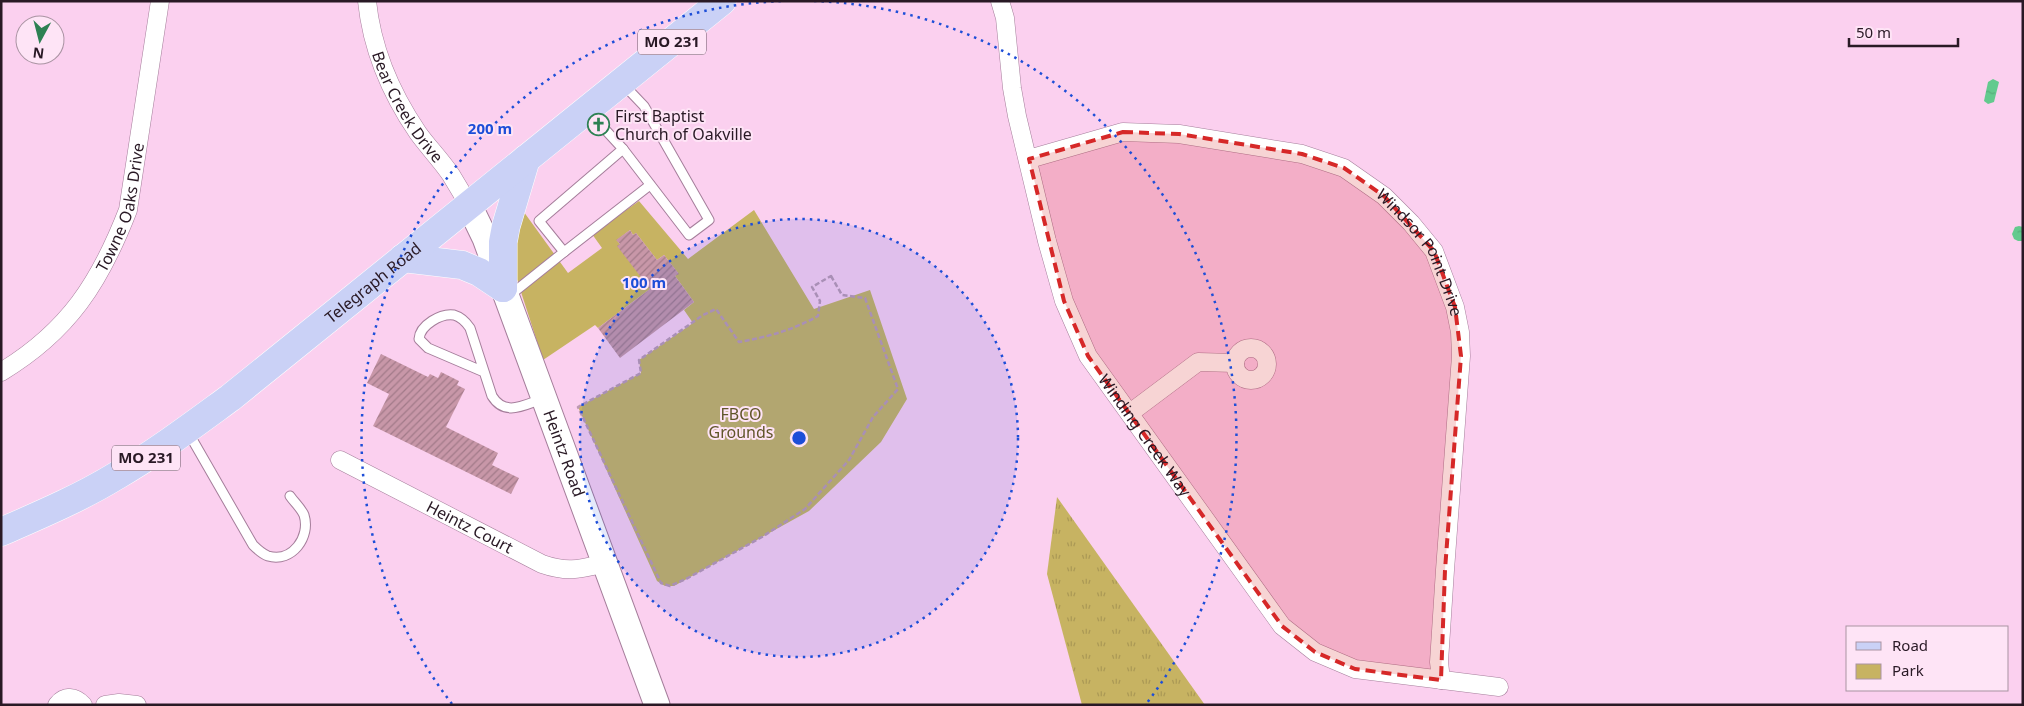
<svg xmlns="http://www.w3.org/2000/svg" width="2024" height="706" viewBox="0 0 2024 706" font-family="'Noto Sans',sans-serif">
	<defs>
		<pattern id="grass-tufts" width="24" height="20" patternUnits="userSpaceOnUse" patternTransform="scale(1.25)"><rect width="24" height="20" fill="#c7b362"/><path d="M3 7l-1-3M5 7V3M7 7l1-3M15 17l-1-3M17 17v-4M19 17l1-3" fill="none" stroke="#ab9955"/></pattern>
		<pattern id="water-ripples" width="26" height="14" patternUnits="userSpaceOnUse" patternTransform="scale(1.25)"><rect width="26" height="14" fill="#63ca8e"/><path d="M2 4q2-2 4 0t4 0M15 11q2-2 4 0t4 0" fill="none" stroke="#56ad7a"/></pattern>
		<pattern id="building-hatch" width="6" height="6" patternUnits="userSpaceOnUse" patternTransform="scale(1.25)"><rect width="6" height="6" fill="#c897a8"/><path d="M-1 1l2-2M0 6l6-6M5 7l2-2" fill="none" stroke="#a27a89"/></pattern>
	</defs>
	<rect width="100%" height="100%" fill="#fbd0ef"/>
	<polygon fill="url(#grass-tufts)" points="1057,497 1205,705 1082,705 1047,574"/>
	<polygon fill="#c7b362" points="639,201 688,259 754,210 814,309 870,290 907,399 881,442 809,511 674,586 665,586 657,581 578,407 641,373 639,360 693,323 684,310 694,302 675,276 678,273 664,255 657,260 636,233 633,235 630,230 617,240 650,289 598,328 595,325 543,360 511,261 521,208 568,273 602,248 592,234"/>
	<g fill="url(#water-ripples)">
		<polygon points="1993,79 1999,82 1994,102 1988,104 1984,101 1988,82"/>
		<polygon points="2019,226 2023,227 2023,241 2018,241 2014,239 2012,234 2015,227"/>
	</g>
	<g fill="url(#building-hatch)">
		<polygon points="630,230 633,235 636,233 657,260 664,255 679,274 675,276 694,302 620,358 598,328 650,289 617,246 620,244 616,240"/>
		<polygon points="381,354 428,377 430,374 438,378 441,372 459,381 457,385 465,389 446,427 498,453 492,465 519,478 511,494 373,426 389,394 367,383"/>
	</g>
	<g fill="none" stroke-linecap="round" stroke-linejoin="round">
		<defs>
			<g id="lane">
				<polyline points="589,112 623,149 689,235 709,220 644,106 623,84"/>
				<polyline points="623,149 539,221 564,252 650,185"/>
				<polyline points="509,296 564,252"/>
				<path d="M484,372L428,348L419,339C420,325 441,313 454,315C461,317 466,322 470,328L492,396C505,417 524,405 542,399"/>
				<path d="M188,432L253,545C257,549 262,554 268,556C292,563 311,537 304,515C301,508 294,502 290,496"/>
			</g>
			<g id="street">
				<path id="s1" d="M367,1C372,50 390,92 418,133C428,147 441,160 451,175C457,185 463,195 469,205"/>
				<path id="s2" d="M1000,1L1005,18L1012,88L1017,116L1047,241L1064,301L1088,356L1282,626L1315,652L1355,669L1499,687"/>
				<path id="s3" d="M1029,159L1123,132L1179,134L1302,154L1344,168L1384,196L1411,223L1434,251L1455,307L1460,332L1461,356L1445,570L1439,662L1441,680"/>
				<circle cx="1251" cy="364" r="16"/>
				<path id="s4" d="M1,372C69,331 100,282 128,210L160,1"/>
				<polyline points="1130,413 1198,362 1235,363"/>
				<path id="s5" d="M340,460L542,564C568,573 580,569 605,563"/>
				<path d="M57,705C65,695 75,696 83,705"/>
				<polyline points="105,705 119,703 137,705"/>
			</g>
			<g id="secondary">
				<path id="s6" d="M469,205L485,238L657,705"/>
			</g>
			<g id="primary">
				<polyline points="403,258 462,265 479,272 503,288"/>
				<polyline points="503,288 503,242 506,226 526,159"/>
				<path id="s7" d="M1,532C40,515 80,498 116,476C156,453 193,425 230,398L722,1"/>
			</g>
		</defs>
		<use href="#lane" stroke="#a57e9b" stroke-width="11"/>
		<use href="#street" stroke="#a57e9b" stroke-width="19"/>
		<use href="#secondary" stroke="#a57e9b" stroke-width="27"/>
		<use href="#primary" stroke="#fff" stroke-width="29"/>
		<path stroke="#bc99b2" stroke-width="2.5" stroke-dasharray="5 2.5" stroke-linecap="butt" d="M831,276L842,295L865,298L898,389L873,417L849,460L805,509L762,537L686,579L670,586L661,583L578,407L641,373L639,360L703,315L716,309L739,342C767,337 793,330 818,316L820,301L812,287Z"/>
		<use href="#lane" stroke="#fff" stroke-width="9"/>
		<use href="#street" stroke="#fff" stroke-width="18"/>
		<use href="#secondary" stroke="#fff" stroke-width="25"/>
		<use href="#primary" stroke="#cad1f6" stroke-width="28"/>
	</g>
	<path fill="#d62828" fill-opacity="0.2" stroke="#d62828" stroke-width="4" stroke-dasharray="10 6" stroke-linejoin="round" d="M1123,132L1179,134L1302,154L1344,168L1384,196L1434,251L1455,307L1461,356L1445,570L1441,680L1355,669L1315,652L1282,626L1088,356L1064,301L1029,159Z"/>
	<circle cx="799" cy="438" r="219" fill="#1d4ed8" fill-opacity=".12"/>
	<g fill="none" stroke="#1d4ed8" stroke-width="2.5" stroke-dasharray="2.5 5">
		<circle cx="799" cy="438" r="219"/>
		<path d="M452 704A437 437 0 0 1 784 1M814 1A437 437 0 0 1 1146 704"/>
	</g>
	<defs>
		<symbol id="church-ring" viewBox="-11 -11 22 22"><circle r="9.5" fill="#fee4f6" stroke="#2d8153" stroke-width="1.5"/><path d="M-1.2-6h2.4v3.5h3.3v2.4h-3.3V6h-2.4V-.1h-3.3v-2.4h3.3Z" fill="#2d8153"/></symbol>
	</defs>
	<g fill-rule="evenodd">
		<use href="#church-ring" x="586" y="112" width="25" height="25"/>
	</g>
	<g text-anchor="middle" stroke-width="4" stroke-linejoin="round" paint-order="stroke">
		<g fill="#fee4f6" stroke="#695664" stroke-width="1">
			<rect x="638" y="29.5" width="68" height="25" rx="4"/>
			<rect x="112" y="445.5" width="68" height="25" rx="4"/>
		</g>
		<g font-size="15" font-weight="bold" fill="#291925">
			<text x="672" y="47">MO 231</text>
			<text x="146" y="463">MO 231</text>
		</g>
		<g font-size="16" fill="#291925" stroke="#fee4f6">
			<text dy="6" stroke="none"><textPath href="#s1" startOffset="115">Bear Creek Drive</textPath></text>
			<text dy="6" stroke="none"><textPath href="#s4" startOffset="211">Towne Oaks Drive</textPath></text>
			<text dy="6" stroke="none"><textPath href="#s3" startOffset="440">Windsor Point Drive</textPath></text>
			<text dy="6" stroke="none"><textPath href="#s7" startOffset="450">Telegraph Road</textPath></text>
			<text dy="6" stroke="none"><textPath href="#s2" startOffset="465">Winding Creek Way</textPath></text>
			<text dy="6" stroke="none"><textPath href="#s6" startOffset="266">Heintz Road</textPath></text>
			<text dy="6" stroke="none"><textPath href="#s5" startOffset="146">Heintz Court</textPath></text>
		</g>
		<g font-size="16" fill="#291925" stroke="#fee4f6" text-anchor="start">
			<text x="615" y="122">First Baptist<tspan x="615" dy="18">Church of Oakville</tspan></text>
		</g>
		<g font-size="16" fill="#605529" stroke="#fee4f6">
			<text x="741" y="420">FBCO<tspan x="741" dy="18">Grounds</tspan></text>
		</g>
	</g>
	<circle cx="799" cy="438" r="8" fill="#1d4ed8" stroke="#fee4f6" stroke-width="2.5"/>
	<g font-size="15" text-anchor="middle" font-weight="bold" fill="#1d4ed8" stroke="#fee4f6" stroke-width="4" stroke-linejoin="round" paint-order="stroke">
		<text x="490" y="134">200 m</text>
		<text x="644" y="288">100 m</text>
	</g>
	<rect width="2024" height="706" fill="none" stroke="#291925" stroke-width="5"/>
	<rect x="1846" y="626" width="162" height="65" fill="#fee4f6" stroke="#a993a2"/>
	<rect x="1856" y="642" width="25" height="8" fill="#cad1f6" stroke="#a993a2"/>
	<text x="1892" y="651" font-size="15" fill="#291925">Road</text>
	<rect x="1856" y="664" width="25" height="15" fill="#c7b362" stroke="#a993a2"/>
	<text x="1892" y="676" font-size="15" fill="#291925">Park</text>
	<g transform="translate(40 40) rotate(187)"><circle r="24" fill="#fee4f6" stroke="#a993a2"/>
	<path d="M0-4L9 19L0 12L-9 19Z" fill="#2d8153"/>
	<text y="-8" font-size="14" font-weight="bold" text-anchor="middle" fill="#291925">N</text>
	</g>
	<path d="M1849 38v8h109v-8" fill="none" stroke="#291925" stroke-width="2.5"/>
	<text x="1856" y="38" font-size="15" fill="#291925" stroke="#fee4f6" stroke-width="4" paint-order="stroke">50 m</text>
</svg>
